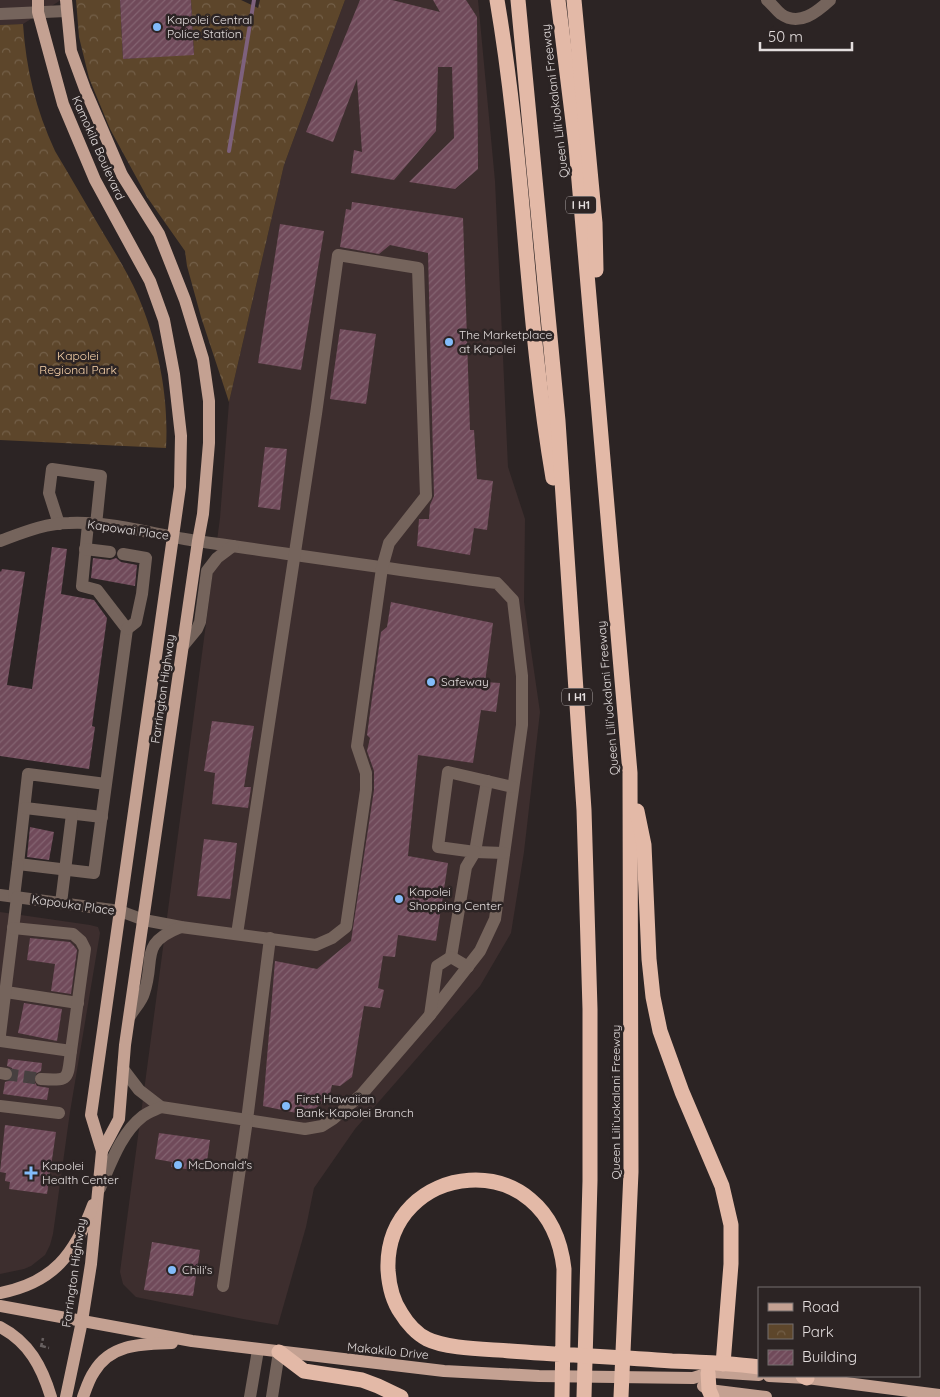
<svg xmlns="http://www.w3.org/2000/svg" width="940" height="1397" viewBox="0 0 940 1397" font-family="Quicksand,sans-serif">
	<defs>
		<pattern id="park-crowns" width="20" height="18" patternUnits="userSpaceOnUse" patternTransform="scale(1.25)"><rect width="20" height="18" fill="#5d462b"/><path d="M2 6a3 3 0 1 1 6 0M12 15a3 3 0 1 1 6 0" fill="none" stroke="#746049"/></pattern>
		<pattern id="building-hatch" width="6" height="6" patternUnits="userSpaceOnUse" patternTransform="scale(1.25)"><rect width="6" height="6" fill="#704a5a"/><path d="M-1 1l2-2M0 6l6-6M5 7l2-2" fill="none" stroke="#846471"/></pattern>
	</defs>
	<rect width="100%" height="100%" fill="#2c2424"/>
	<g fill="#3d2e2e">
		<polygon points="0,0 61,0 23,24 0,25"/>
		<polygon points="345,0 478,0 495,181 508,467 525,519 524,602 540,712 524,852 511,933 480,986 355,1129 314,1188 306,1227 278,1325 243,1319 136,1297 123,1284 120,1272 220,518 229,402 284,165"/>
		<polygon points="0,912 90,925 98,927 100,933 70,1112 53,1234 50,1245 45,1255 31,1266 24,1269 0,1274"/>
	</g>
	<g fill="url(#park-crowns)">
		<polygon points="76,0 120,0 123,59 194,54 191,0 241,0 258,8 260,0 345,0 284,165 229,402 201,317 187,266 185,251 147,197 110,129 89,78 79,37"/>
		<path d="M23,24C26,69 36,110 55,151C72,179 88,208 105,236C117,256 129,275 138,296C158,343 169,396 166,448L0,440V25Z"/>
	</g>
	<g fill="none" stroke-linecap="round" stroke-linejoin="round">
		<polyline stroke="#7e617d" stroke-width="4" points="229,151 254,0"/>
	</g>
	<g fill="url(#building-hatch)">
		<polygon points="120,0 191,0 194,55 123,59"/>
		<polygon points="360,0 392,0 440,12 433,0 466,0 477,17 478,169 455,189 409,182 454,138 452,67 438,67 436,131 394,180 351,173 354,150 362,152 357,79 333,142 306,132"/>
		<polygon points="352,202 463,218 470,430 474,430 477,479 493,481 487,530 474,528 470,555 417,546 419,519 429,519 430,505 434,496 428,253 390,245 379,254 340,247 346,209 351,210"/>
		<polygon points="280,224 324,231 301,370 258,363"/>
		<polygon points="340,329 376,334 366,404 330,399"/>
		<polygon points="265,447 287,449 280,510 258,507"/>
		<polygon points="52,547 67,549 61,594 94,600 107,618 92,726 95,727 89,769 0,756 0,571 1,572 2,569 25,572 7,685 32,689"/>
		<polygon points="93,558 110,560 116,558 121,562 137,565 135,586 91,578"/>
		<polygon points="391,602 493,623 485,682 500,683 496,712 481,710 473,763 418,755 408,856 448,863 436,941 398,935 395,957 383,956 378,988 384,990 380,1008 364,1006 352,1077 340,1086 332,1085 329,1098 306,1115 263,1106 275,961 317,969 351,941 374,790 374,771 367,751 370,738 367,735 381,632 387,627"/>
		<polygon points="212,721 254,726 244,787 251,787 248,808 212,804 215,773 204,771"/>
		<polygon points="30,827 54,832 49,860 27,857"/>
		<polygon points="204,839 237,843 230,899 197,896"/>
		<polygon points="30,938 70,942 74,946 77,950 71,994 51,991 55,964 27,960"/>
		<polygon points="24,1003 62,1009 57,1041 18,1033"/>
		<polygon points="8,1059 42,1063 41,1071 35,1074 33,1079 37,1086 49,1088 47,1100 3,1094 5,1082 12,1080 14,1075 12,1068 7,1066"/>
		<polygon points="5,1125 56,1132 47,1194 9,1189 10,1182 5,1181 6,1173 0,1172"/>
		<polygon points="159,1133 210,1140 207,1161 195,1159 193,1170 171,1167 172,1162 155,1159"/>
		<polygon points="152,1242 200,1250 193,1296 144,1290"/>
	</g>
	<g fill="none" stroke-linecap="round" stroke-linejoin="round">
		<polyline stroke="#474040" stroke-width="12" stroke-dasharray="12 6" stroke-linecap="butt" points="6,1074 41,1079"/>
		<g stroke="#686161" stroke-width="2.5" stroke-dasharray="4 2.5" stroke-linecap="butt">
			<polyline points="42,1346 49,1348"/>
			<polyline points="41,1347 43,1338"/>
		</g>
		<g stroke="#75645c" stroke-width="12">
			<path d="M767,0C772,4 776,10 781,14C799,27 817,12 830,0"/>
			<polyline points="0,14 66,11"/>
			<polyline points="59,524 49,493 52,469 101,476 96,525"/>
			<polyline points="88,524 82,586 97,590 127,629 94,873 18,864 28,774 106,784"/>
			<path d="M0,541C22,533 46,523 69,523C112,521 155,535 197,541C297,555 397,570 497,583L513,600L522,676V725L495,919L480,951L430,1015L362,1094L333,1119L322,1126L305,1129L247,1120L270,938"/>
			<polyline points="85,549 110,552"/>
			<polyline points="123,554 146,558 142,594 136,622 127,629"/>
			<polyline points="183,646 197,629 200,622 207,571 217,558 233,546"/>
			<polyline points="487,781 475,852 504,853"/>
			<polyline points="25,808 102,817"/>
			<polyline points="0,895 120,911 144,920 181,927 316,945 332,938 346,927 366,790 366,773 357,746 382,568 389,543 426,496 418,268 338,255 316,414 237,934"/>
			<polyline points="14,897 18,864"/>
			<polyline points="61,903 72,814"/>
			<polyline points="451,957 466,867 475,852 438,847 448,772 513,787"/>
			<polyline points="6,992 78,1003"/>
			<polyline points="430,1015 437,966 451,957 468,967"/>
			<path d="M130,1016C134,1009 142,1001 144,993C156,958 138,944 181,927"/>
			<polyline points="0,1035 17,897"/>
			<polyline points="0,1041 71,1051 85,949 81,941 73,934 13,928"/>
			<polyline points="123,1069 139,1090 161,1107 247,1120 223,1286"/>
			<polyline points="0,1073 6,1074"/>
			<path d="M41,1079C71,1081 67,1079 71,1051"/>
			<polyline points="0,1106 59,1113"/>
			<path d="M100,1188C111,1163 121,1133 143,1116C149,1112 155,1110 161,1107"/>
			<polyline points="250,1397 258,1350"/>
			<polyline points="272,1397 279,1352"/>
		</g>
		<g stroke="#c4a192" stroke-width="12">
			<polyline points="38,0 38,12 63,104 95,180 150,281 164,320 174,374 181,436 180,487 91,1115 102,1151"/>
			<polyline points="66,0 71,51 85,89 122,175 159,234 185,300 203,359 209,401 209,443 203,514 198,541 125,1045 119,1119 102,1151 91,1264 82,1321 66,1397"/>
			<path d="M0,1293C53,1283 75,1254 93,1205"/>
			<polyline points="0,1306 192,1341 444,1371 539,1376 693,1378 712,1372 759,1375"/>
			<path d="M0,1327C29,1342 42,1367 51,1397"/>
			<polyline points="769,1376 807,1378 940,1395"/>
			<polyline points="703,1386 709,1390 766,1397"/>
			<path d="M83,1397C86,1389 89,1379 94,1372C111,1343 143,1344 172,1343"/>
		</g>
		<g stroke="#e3b9a7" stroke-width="15">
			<path d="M497,0C524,158 526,319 553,478"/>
			<polyline points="518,0 558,421 584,810 590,1009 590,1181 584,1397"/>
			<polyline points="558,0 576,146 630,773 631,1172 621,1397"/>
			<polyline points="574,0 595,223 596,270"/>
			<polyline points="637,811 644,845 649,959 653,997 660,1031 682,1092 722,1186 731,1225 731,1264 723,1364"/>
			<polyline points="279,1352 304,1371 362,1380 378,1386 401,1397"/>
			<polyline points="708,1373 709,1390 712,1397"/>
			<polyline points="803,1376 807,1378"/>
			<path d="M562,1397L564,1269C550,1140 384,1161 388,1270C389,1285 392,1300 401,1313C407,1323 417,1334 427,1339C447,1349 487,1349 510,1351C564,1355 618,1357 672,1361C701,1362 730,1363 759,1367"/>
		</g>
	</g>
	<g fill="#82bcfa" stroke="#2c2424" stroke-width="2">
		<circle cx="157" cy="27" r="5"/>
		<circle cx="449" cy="342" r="5"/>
		<circle cx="431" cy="682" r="5"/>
		<circle cx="399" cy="899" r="5"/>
		<circle cx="286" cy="1106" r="5"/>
		<circle cx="178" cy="1165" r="5"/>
		<path d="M28.5 1165.5h5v5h5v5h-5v5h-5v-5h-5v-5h5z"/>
		<circle cx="172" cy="1270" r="5"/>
	</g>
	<g text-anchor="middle" stroke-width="5" stroke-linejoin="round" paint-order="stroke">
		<g fill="#2c2424" stroke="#aca6a6" stroke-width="1">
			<rect x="566" y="196.5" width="30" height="17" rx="4"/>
			<rect x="562" y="688.5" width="30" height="17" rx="4"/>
		</g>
		<g font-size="11" font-weight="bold" fill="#e3dddd">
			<text x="581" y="209">I H1</text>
			<text x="577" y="701">I H1</text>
		</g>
		<g font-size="12" fill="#e3dddd" stroke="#2c2424" text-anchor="start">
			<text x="167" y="24">Kapolei Central<tspan x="167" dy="14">Police Station</tspan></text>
			<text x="459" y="339">The Marketplace<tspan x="459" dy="14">at Kapolei</tspan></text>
			<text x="441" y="686">Safeway</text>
			<text x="409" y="896">Kapolei<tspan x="409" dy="14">Shopping Center</tspan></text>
			<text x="296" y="1103">First Hawaiian<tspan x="296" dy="14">Bank-Kapolei Branch</tspan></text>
			<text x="188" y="1169">McDonald's</text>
			<text x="42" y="1170">Kapolei<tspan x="42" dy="14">Health Center</tspan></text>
			<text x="182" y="1274">Chili's</text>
		</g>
		<g font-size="12" fill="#e3dddd" stroke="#2c2424">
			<text transform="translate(555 101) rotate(-97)" y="4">Queen Liliʻuokalani Freeway</text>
			<text transform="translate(98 148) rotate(66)" y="4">Kamokila Boulevard</text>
			<text transform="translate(128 530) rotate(8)" y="4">Kapowai Place</text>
			<text transform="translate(163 689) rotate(-82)" y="4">Farrington Highway</text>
			<text transform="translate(608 698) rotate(-95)" y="4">Queen Liliʻuokalani Freeway</text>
			<text transform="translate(73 905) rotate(8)" y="4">Kapouka Place</text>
			<text transform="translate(616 1102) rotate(-90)" y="4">Queen Liliʻuokalani Freeway</text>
			<text transform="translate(74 1273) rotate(-82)" y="4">Farrington Highway</text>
			<text transform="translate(388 1351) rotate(6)" y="4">Makakilo Drive</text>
		</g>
		<g font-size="12" fill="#fad4ab" stroke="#2c2424">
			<text x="78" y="360">Kapolei<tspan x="78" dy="14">Regional Park</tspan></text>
		</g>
	</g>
	<rect x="758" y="1287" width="162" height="90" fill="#2c2424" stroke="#756e6e"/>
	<rect x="768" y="1303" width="25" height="8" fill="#c4a192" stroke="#756e6e"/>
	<text x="802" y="1312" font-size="15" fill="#e3dddd">Road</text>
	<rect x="768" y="1324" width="25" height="15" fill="url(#park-crowns)" stroke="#756e6e"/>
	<text x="802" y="1337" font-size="15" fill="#e3dddd">Park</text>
	<rect x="768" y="1350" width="25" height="15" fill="url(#building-hatch)" stroke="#756e6e"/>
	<text x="802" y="1362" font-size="15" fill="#e3dddd">Building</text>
	<path d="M760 42v8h92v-8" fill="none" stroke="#e3dddd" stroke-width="2.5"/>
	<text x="768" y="42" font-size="15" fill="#e3dddd" stroke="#2c2424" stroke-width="4" paint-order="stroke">50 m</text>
</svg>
